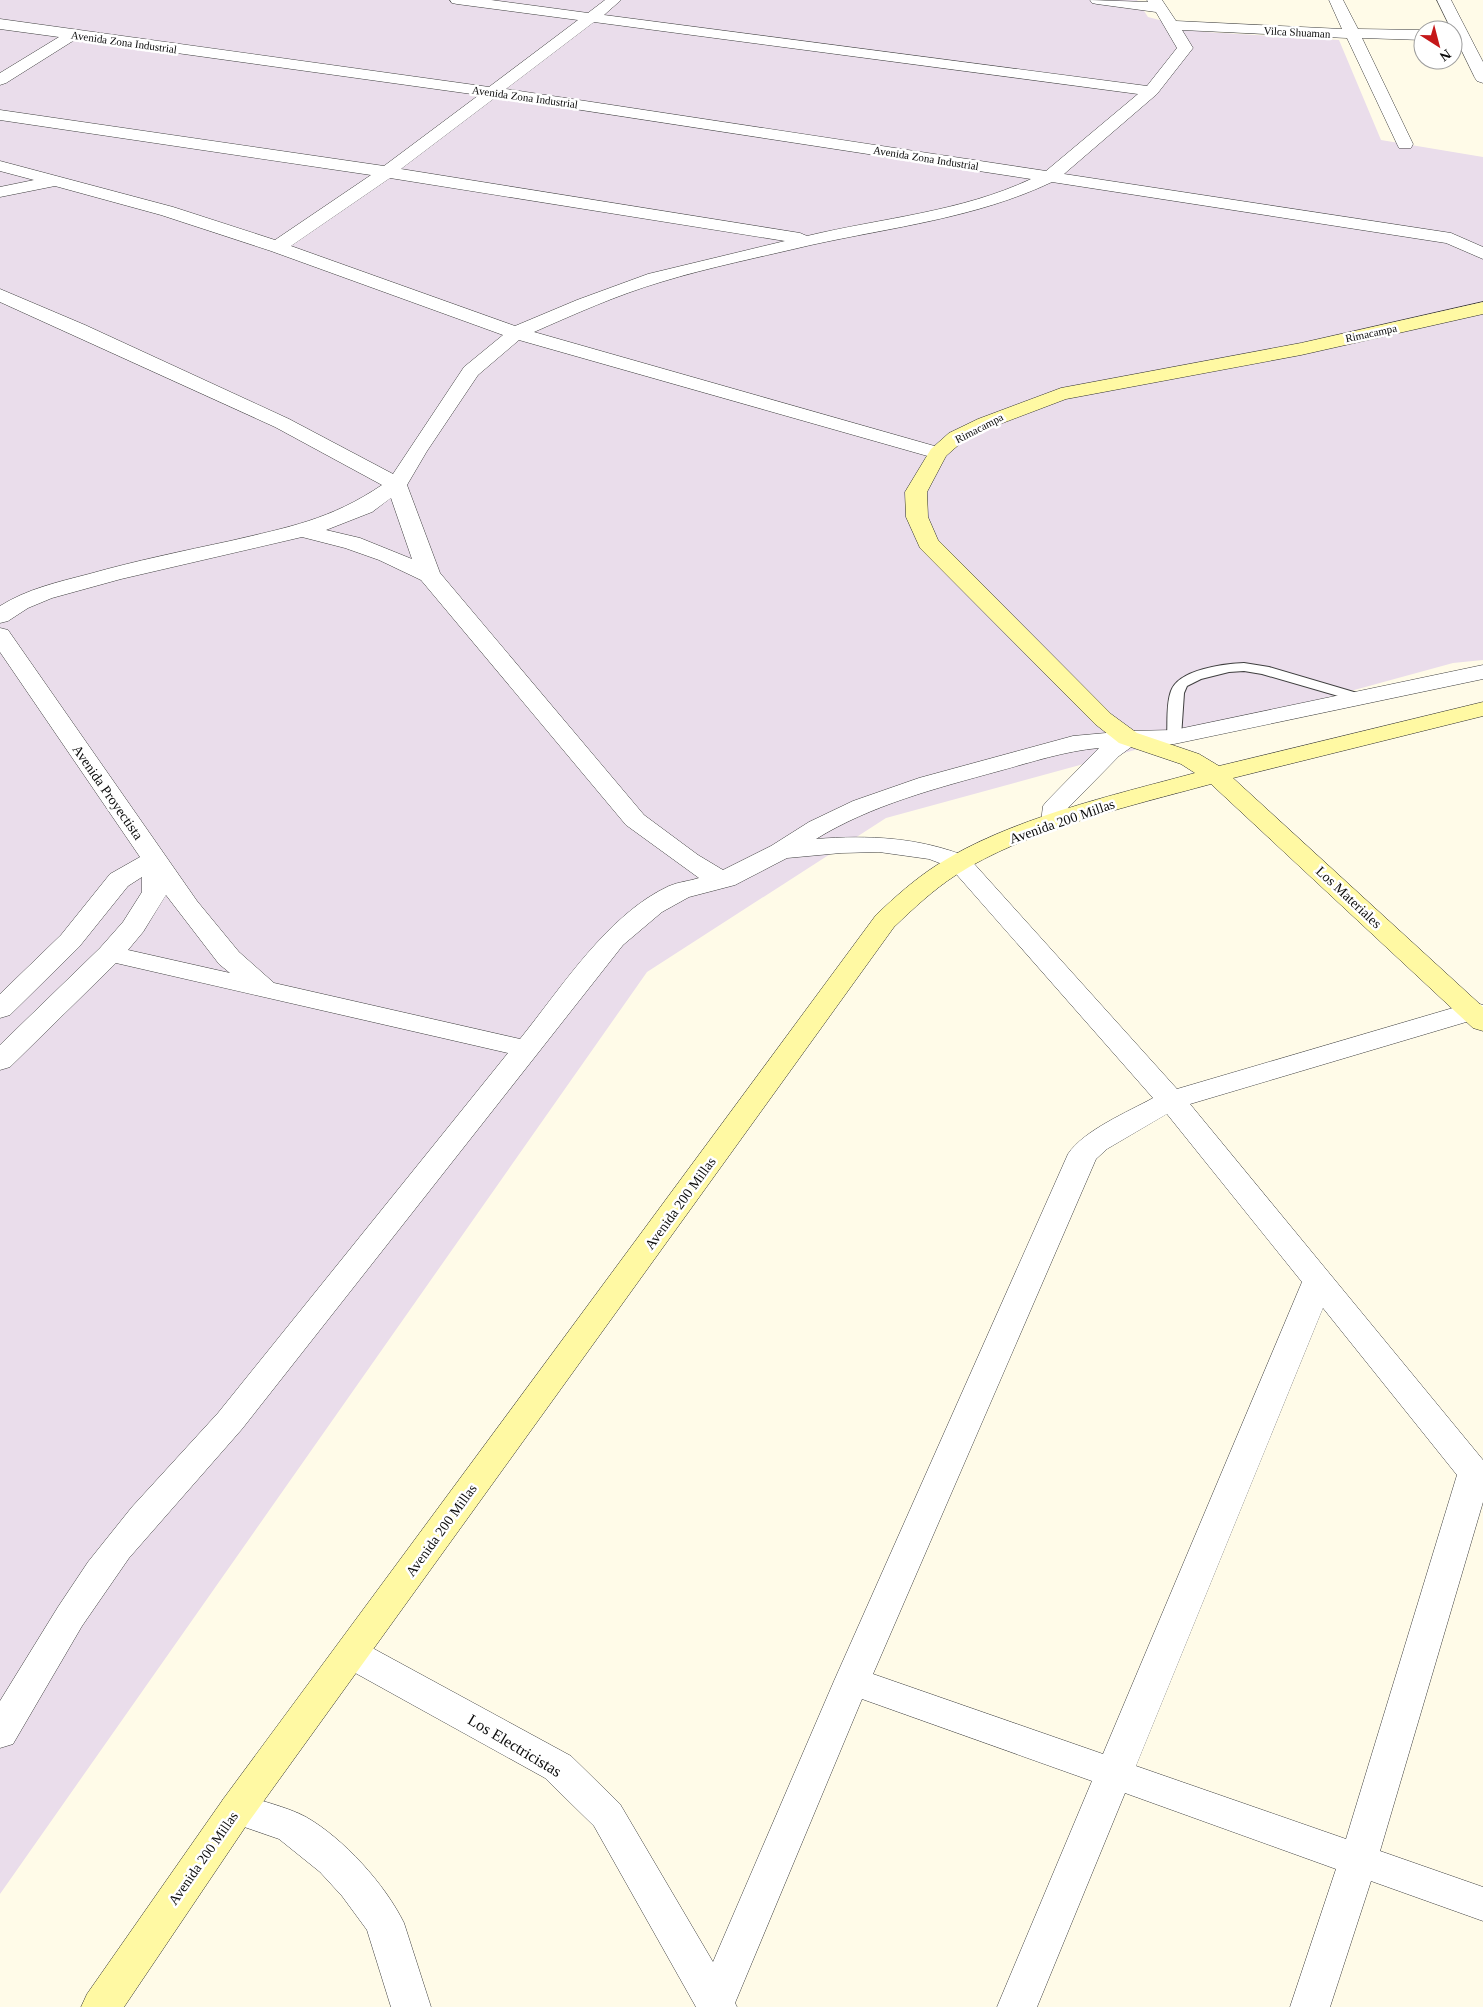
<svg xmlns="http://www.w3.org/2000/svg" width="1483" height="2007" viewBox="0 0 1483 2007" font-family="'Times New Roman',serif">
	<rect width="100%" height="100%" fill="#fffbe8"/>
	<polygon fill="#eaddeb" points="0,0 1137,0 1148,17 1205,32 1339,40 1381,140 1483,157 1483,660 1453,663 886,818 647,972 0,1894"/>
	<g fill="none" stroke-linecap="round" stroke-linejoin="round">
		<defs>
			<path id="lane" d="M1244,663L1269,667L1364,695L1366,698L1359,702L1262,674L1244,671L1229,672L1201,679L1187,686L1184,693L1181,737L1179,740H1169L1167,737C1168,723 1166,704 1171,691C1179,669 1224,664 1244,663Z"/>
			<g id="street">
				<path d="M450,0H491L588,13L605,0H621L604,15L1147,86L1177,48L1156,12L1097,4L1092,3L1090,0L1148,2L1147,0H1162L1176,21L1342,29L1329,0H1343L1358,29L1423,30V40L1362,38L1413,144L1411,148H1399L1397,144L1347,38L1182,30L1193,48L1157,94L1064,174L1451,233L1483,247V259L1446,243L1052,182C976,218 893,227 811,245C761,257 710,267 661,282C617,295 575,314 534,332L945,449L948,453L945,457L938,459L931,457L519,340L478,375L427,451L407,485L440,573L644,815L698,855L723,870L771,846L809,822L853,801L919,778L1073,736L1128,731L1174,730L1483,665V679L1174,744L1134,745L1119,756L1068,808L1067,822L1063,827L1054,830L1045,827L1041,822L1043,806L1047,801L1099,748C1065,751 1032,762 999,771C937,788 871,805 816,839C869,835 918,837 968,857L1177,1089L1463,1005L1473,1002L1483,1005V1017L1190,1104L1483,1460V1502L1380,1851L1483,1887V1921L1371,1881L1330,2007H1290L1336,1869L1125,1793L1037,2007H997L1092,1781L862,1699L735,2003L737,2007H696L594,1826L545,1778L339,1664L334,1654L339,1644L352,1640L365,1644L571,1756L620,1804L713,1962L834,1681L1068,1154C1084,1130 1128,1112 1153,1098L950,867L929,859L879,852L841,853L787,858L735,885L689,897L662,912L623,945L242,1429L129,1558L82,1626L13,1744L0,1748V1701L58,1607L88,1562L132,1507L218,1413L508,1053L116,963L10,1067L0,1070V1045L100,948L123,922L142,892V877L128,886L79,947L10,1015L0,1018V994L61,935L110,874L140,857L0,652V628L8,630L197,901L239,952L274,983L520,1039C562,987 608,914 669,886C678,882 690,881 699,878L626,825L421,580L379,560L345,548L302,537L121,579L52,598L28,608L8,621L0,623V606C27,589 58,582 89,574C135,561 183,551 230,541C289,527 330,520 382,485L275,427L0,302V289L85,325L289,419L393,474L464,367L503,335L271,251L161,215L55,186L0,197V187L34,180L0,171V161L173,207L275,240L371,175L0,120V110L384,166L479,95L76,39L6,83L0,85V73L59,37L0,29V19L489,87L578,20L457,4L452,3ZM594,22L1138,94L1046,171L506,89ZM496,97L1031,179C961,212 882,218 807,236L800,233L401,169ZM390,178L785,241L648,274L577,300L515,326L291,246ZM391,498L412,559L360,538L326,530L372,512ZM166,895L219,964L230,973L128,950L143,932ZM1167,1114L1302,1282L1103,1754L873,1674L1096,1159L1107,1149ZM1323,1308L1457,1475L1346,1839L1136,1766Z"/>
				<polygon points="1437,0 1451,0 1483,62 1483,83 1477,81 1475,78"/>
				<path d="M237,1793C257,1800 288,1807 306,1817C343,1838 385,1884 404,1923L431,2007H391L367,1930L342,1896L320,1872L279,1839L224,1820L218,1809L224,1798Z"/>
			</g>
			<path id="secondary" d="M1483,302V314L1301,355L1066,399L992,427L963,441L946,456L927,492L928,517L938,540L1111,714L1137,733L1199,754L1219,766L1483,702V716L1233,778L1483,1007V1031L1473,1028L1211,784C1130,806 1026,830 956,875C933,890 914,908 894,927L250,1820L124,2007H81L87,1994L224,1798L876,915C895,897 915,879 937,865C1008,819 1114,795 1195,773L1181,764L1119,743L1095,724L920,548L906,517L905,492L931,449L949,433L978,419L1061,388L1301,343Z"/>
		</defs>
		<use href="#lane" stroke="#3e3e3e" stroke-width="2"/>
		<use href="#street" stroke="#3e3e3e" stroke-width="1"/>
		<use href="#secondary" stroke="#2d2d2d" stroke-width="1"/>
		<use href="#lane" fill="#fff" fill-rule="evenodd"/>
		<use href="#street" fill="#fff" fill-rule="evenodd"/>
		<use href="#secondary" fill="#fff9a3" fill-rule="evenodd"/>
	</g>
	<g text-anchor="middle" stroke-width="5" stroke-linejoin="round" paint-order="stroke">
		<g font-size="11" fill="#0b0b0b" stroke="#fff">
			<text transform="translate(1297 32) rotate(3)" y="4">Vilca Shuaman</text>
			<text transform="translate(124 42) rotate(8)" y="4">Avenida Zona Industrial</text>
			<text transform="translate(525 97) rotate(8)" y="4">Avenida Zona Industrial</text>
			<text transform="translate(926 158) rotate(9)" y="4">Avenida Zona Industrial</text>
			<text transform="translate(1371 333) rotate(-12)" y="4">Rimacampa</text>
			<text transform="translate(979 428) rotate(-27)" y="4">Rimacampa</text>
		</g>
		<g font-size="14" fill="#0b0b0b" stroke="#fff">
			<text transform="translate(108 792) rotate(55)" y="5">Avenida Proyectista</text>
			<text transform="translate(1062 821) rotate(-19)" y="5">Avenida 200 Millas</text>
			<text transform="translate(1349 897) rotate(43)" y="5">Los Materiales</text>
			<text transform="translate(680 1203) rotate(-54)" y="5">Avenida 200 Millas</text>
			<text transform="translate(441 1530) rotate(-54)" y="5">Avenida 200 Millas</text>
			<text transform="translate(203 1858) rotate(-55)" y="5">Avenida 200 Millas</text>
		</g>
		<g font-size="16" fill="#0b0b0b" stroke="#fff">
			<text transform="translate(515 1745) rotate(31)" y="6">Los Electricistas</text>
		</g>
	</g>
	<g transform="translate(1438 45) rotate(144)"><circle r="24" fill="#ffffff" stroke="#9d9d9d"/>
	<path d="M0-4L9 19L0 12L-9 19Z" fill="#c51819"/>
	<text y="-8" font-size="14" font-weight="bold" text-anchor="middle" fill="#0b0b0b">N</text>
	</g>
</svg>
